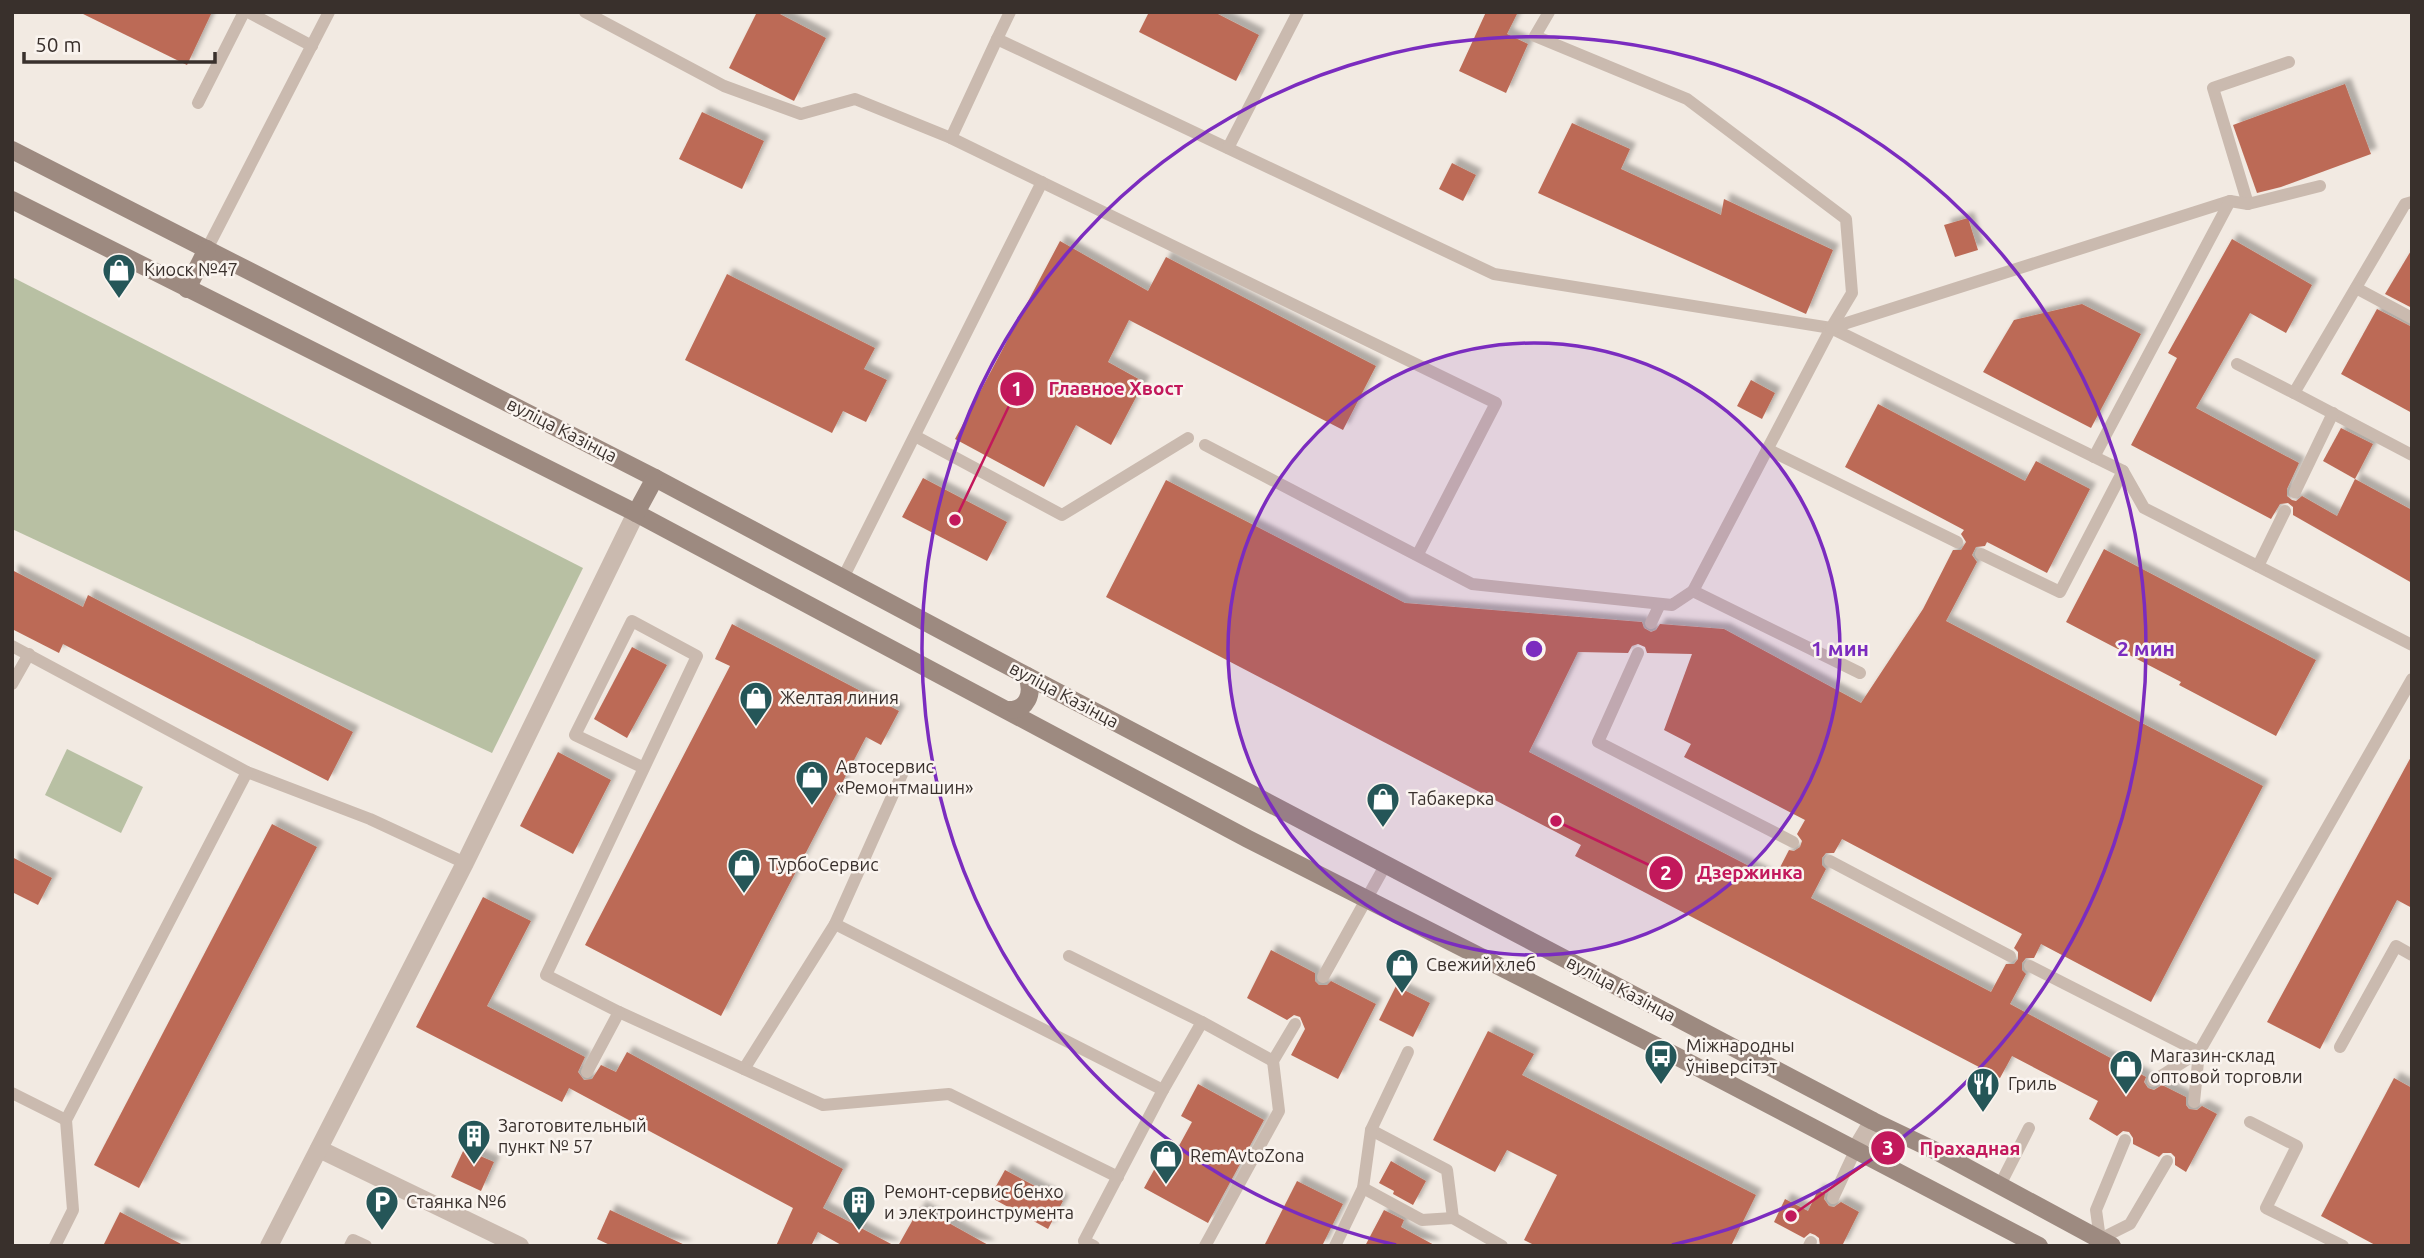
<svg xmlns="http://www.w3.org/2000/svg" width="2424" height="1258" viewBox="0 0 2424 1258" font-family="Ubuntu,sans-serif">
	<defs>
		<filter id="shadow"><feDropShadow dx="6" dy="-6" stdDeviation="2" flood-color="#0004"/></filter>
	</defs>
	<rect width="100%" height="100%" fill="#f2eae2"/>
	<g fill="#b8c0a3">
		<polygon points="12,277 583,568 492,753 12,529"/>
		<polygon points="67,749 143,787 121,833 45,795"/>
	</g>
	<g fill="#bc6b56" fill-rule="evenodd" filter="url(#shadow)">
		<polygon points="79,12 212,12 187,65"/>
		<polygon points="757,12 776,12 826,38 794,101 729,68"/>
		<polygon points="1149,12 1214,12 1259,35 1236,81 1139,32"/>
		<polygon points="1486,12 1518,12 1507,34 1528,44 1506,93 1459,71"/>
		<polygon points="2345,84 2371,154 2281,187 2257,193 2233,125"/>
		<polygon points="702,112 764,141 742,189 679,159"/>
		<polygon points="1572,123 1630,149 1621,169 1721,215 1724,199 1833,250 1806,314 1538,193"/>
		<polygon points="1452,163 1476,175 1463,201 1439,189"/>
		<polygon points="1968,218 1978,250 1955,257 1944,225"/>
		<polygon points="2232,239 2312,285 2286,333 2250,313 2196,408 2299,463 2287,489 2287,496 2292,500 2296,501 2302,496 2337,516 2355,479 2412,510 2412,583 2293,515 2293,507 2288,503 2280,504 2271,519 2131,445 2177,358 2168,353"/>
		<polygon points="1060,241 1148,291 1166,257 1376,366 1343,430 1129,320 1108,362 1144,382 1111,445 1076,425 1044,487 955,439"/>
		<polygon points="2412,249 2412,308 2385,294"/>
		<polygon points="727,274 875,348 864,369 887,380 866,422 843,411 832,433 685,360"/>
		<polygon points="2082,304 2141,334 2091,428 1983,372 2014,320"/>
		<polygon points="2377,309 2412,327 2412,413 2341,374"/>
		<polygon points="1751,380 1775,393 1762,419 1737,406"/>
		<path d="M1878,404L2025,481L2036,461L2090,489L2047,573L1987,542L1985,546L1976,547L1972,555L1977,562L1946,621L2263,786L2151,1002L2041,944L2034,958H2026L2022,963V970L2026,974L2010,1004L2146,1077L2144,1082L2148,1088L2154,1090L2162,1085L2186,1097V1105L2189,1109L2197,1110L2202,1106L2217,1114L2186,1172L2175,1165V1157L2171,1153H2163L2159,1157L2133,1144V1138L2129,1132L2123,1131L2117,1136L2089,1119L2098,1101L2012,1056L2000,1078L1575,856L1581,845L1106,597L1166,480L1405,603L1642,622L1644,628L1651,632L1656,630L1660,624L1724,629L1861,703L1923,609L1953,550H1961L1966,542L1961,534L1964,530L1845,467ZM1638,644L1645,647L1647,653L1692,654L1664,730L1691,744L1684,757L1805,820L1797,834L1802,841L1800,847L1794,851L1789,850L1774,879L1529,752L1578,652L1628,653L1632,646ZM1842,839L2022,934L2014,948L2018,952V959L2014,964H2006L1991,992L1811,898L1826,869L1822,865V858L1826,853H1834Z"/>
		<polygon points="2341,428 2373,444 2355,479 2323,461"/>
		<polygon points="923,478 1007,522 987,561 902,517"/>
		<polygon points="2104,549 2316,660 2276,736 2179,685 2181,682 2066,622"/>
		<polygon points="12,570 83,607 88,595 353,732 328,781 63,644 59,653 12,629"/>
		<polygon points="732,624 899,711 881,745 866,737 721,1016 585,945 730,666 715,659"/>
		<polygon points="632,647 667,665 627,738 594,719"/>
		<polygon points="558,752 611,780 573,854 520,826"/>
		<polygon points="2412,755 2412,908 2397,900 2320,1049 2267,1022"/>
		<polygon points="272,824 317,847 139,1188 94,1165"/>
		<polygon points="12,857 52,878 38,905 12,892"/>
		<polygon points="483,897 531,921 487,1006 585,1057 578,1072 584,1080 592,1079 601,1065 616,1072 627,1052 843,1169 823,1208 895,1246 843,1246 818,1232 811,1246 776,1246 793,1208 569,1088 562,1102 416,1027"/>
		<polygon points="1271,950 1315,973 1315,981 1319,985 1327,985 1331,981 1376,1004 1338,1079 1291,1055 1305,1029 1300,1017 1294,1015 1287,1020 1247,998"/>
		<polygon points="1396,986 1430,1003 1413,1037 1379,1020"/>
		<polygon points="1488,1031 1534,1054 1522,1075 1756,1195 1731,1246 1536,1246 1524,1240 1557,1175 1507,1150 1495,1172 1433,1140"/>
		<polygon points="2394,1078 2412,1088 2412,1246 2377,1246 2321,1216"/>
		<polygon points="1198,1084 1264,1120 1208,1223 1144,1188 1160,1159 1169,1164 1192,1122 1181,1116"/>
		<polygon points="464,1149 494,1162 481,1191 451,1177"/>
		<polygon points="1391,1161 1426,1181 1413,1205 1393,1194 1394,1191 1379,1183"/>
		<polygon points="1005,1170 1063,1201 1048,1229 990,1197"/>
		<polygon points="1297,1181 1343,1204 1322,1246 1264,1246"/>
		<polygon points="1818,1190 1825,1194 1824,1199 1829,1206 1834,1207 1841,1202 1859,1212 1842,1246 1820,1246 1819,1238 1815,1235 1810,1233 1804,1238 1774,1222 1785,1199 1808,1211"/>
		<polygon points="920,1207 990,1246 898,1246"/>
		<polygon points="610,1210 687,1246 612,1246 597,1239"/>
		<polygon points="1384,1210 1404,1220 1401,1227 1436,1246 1365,1246"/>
		<polygon points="120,1212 185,1246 103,1246"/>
	</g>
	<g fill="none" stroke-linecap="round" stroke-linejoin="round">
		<g stroke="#cabaaf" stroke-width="12">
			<polyline points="248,12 312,46"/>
			<polyline points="585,12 724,86 801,114 855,99 951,138"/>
			<polyline points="1010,12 997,39 1494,274 1831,328 2123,471 2144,508 2412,645"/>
			<polyline points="1549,12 1535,36 1687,99 1846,219 1852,293 1831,328 1693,591 1860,673"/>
			<polyline points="997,39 951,138 1496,403 1418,554"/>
			<polyline points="198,103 244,12"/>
			<polyline points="1228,148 1298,12"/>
			<polyline points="2412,202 2405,204 2294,393 2412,455"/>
			<polyline points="2248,204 2213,88 2289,62"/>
			<polyline points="207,249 329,12"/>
			<polyline points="2356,288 2412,318"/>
			<polyline points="1831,328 2230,201 2248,204 2320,186"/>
			<polyline points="2237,364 2294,393"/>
			<polyline points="915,436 1062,515 1188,438"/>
			<polyline points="1205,445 1472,584 1672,605 1693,591"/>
			<polyline points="1767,449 1957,542"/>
			<polyline points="2094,457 2230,201"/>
			<polyline points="2295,492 2333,413"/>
			<polyline points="1981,554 2060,592 2123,471"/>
			<polyline points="2258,566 2285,511"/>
			<polyline points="843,578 1042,182"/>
			<polyline points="1651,623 1660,604"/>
			<polyline points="12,646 247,772 370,819 465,863"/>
			<polyline points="1638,653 1598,742 1793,842"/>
			<polyline points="12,684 29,654"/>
			<polyline points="644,768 575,735 632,621 697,656 546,975 619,1012 744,1069 835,924 903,772"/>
			<polyline points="1830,861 2010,956"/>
			<polyline points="835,924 1163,1090"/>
			<polyline points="1069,956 1202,1022"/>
			<polyline points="2030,966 2199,1052"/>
			<polyline points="1323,977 1386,864"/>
			<polyline points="2340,1047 2396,946 2412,955"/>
			<polyline points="1408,1052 1371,1130 1447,1170 1453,1218 1502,1246"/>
			<polyline points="744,1069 823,1105 949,1094 1118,1177"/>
			<polyline points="587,1072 619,1012"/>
			<polyline points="2153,1081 2199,1052"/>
			<polyline points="12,1093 66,1120"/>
			<polyline points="2194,1102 2199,1052 2412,679"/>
			<polyline points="2250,1122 2297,1146 2266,1208 2343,1246"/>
			<polyline points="2125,1140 2096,1210 2100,1239 2130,1224 2167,1161"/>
			<polyline points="2000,1185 2029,1128"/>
			<polyline points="1363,1188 1422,1220 1453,1218"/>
			<polyline points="1833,1198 1855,1151"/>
			<polyline points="55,1246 73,1210 66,1120 247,772"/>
			<polyline points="350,1246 353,1240 366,1246"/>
			<polyline points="1094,1246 1084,1241 1163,1090 1202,1022 1273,1061"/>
			<polyline points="1205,1246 1279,1111 1273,1061 1295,1024"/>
			<polyline points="1335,1246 1363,1188 1371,1130"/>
			<polyline points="1809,1246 1811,1242"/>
		</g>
		<g stroke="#cabaaf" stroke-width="18">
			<polyline points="319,1149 520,1246"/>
			<polyline points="1855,1151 1873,1121"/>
		</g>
		<polyline stroke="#cabaaf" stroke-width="18" points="269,1246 465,863 636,513"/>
		<g stroke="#9d8a80" stroke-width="18">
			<polyline points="12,150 655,478 995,659 1873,1121 1938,1152 2112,1246"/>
			<polyline points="12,200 636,513 1248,839 1676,1056 2039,1246"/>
			<polyline points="187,289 207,249"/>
			<polyline points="636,513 655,478"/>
			<path d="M1007,710C1027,711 1034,694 1027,676"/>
		</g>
	</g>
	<circle cx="1534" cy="649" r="306" fill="#7b2cbf" fill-opacity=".12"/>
	<g fill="none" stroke="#7b2cbf" stroke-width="3.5">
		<circle cx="1534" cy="649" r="306"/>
		<path d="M1396 1245A612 612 0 1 1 1672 1245"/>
	</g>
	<defs>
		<symbol id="shop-pin" viewBox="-11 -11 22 30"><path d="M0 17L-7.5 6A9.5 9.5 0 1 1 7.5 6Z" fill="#255658" stroke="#faf4ef"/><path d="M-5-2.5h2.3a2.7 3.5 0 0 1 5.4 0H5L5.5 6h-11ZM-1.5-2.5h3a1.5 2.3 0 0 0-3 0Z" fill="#fff"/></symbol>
		<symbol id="bus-pin" viewBox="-11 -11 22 30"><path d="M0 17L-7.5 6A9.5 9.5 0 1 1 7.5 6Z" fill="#255658" stroke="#faf4ef"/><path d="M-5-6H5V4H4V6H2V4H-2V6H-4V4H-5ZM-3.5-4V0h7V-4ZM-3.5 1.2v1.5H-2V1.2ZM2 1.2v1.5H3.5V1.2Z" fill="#fff"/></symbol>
		<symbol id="restaurant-pin" viewBox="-11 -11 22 30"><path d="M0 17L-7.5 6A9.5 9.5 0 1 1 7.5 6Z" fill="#255658" stroke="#faf4ef"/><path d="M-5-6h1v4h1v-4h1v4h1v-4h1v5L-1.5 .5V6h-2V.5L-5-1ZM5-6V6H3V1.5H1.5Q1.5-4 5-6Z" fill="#fff"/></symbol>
		<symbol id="building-pin" viewBox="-11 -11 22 30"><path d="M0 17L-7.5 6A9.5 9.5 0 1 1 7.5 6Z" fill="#255658" stroke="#faf4ef"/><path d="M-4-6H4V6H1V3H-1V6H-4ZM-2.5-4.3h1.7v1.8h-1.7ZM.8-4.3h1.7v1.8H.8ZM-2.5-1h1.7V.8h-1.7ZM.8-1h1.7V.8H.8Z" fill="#fff"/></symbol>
		<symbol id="parking-pin" viewBox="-11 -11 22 30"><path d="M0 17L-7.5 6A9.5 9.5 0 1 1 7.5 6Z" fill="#255658" stroke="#faf4ef"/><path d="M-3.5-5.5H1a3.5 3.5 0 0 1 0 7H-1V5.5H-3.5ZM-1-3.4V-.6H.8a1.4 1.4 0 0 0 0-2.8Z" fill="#fff"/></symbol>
	</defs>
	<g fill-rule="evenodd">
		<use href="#shop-pin" x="100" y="251" width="38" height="52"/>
		<use href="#shop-pin" x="737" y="679" width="38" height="52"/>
		<use href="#shop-pin" x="793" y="758" width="38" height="52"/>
		<use href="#shop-pin" x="1364" y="780" width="38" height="52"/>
		<use href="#shop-pin" x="725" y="846" width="38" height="52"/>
		<use href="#shop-pin" x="1383" y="946" width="38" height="52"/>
		<use href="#bus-pin" x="1642" y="1037" width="38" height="52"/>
		<use href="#shop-pin" x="2107" y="1047" width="38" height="52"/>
		<use href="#restaurant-pin" x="1964" y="1065" width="38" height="52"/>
		<use href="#building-pin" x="455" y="1117" width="38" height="52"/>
		<use href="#shop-pin" x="1147" y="1137" width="38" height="52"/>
		<use href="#parking-pin" x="363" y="1183" width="38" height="52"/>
		<use href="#building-pin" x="840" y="1183" width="38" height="52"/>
	</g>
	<g text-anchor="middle" stroke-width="5" stroke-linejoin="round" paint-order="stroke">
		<g font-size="18" fill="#39302c" stroke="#faf4ef" text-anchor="start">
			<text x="144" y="276">Киоск №47</text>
			<text x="780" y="704">Желтая линия</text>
			<text x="836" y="773">Автосервис<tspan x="836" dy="21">«Ремонтмашин»</tspan></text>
			<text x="1408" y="805">Табакерка</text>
			<text x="768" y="871">ТурбоСервис</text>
			<text x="1426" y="971">Свежий хлеб</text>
			<text x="1686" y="1052">Міжнародны<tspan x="1686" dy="21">ўніверсітэт</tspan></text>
			<text x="2150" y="1062">Магазин-склад<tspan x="2150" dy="21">оптовой торговли</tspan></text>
			<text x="2008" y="1090">Гриль</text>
			<text x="498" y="1132">Заготовительный<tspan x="498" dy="21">пункт № 57</tspan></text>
			<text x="1190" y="1162">RemAvtoZona</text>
			<text x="884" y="1198">Ремонт-сервис бенхо<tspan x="884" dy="21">и электроинструмента</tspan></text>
			<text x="406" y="1208">Стаянка №6</text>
		</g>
		<g font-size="18" fill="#39302c" stroke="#faf4ef">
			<text transform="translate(562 430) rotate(27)" y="6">вуліца Казінца</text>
			<text transform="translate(1064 695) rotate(28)" y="6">вуліца Казінца</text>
			<text transform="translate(1621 989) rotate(28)" y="6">вуліца Казінца</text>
		</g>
	</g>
	<circle cx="1534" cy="649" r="10" fill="#7b2cbf" stroke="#faf4ef" stroke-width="3.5"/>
	<g font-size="21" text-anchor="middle" font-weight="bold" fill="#7b2cbf" stroke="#faf4ef" stroke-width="5" stroke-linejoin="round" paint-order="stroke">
		<text x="1840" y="656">1 мин</text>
		<text x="2146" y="656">2 мин</text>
	</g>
	<path fill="none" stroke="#c2185b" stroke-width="2.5" d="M955 520L1017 389M1556 821L1666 873M1791 1216L1888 1148"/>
	<g fill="#c2185b" stroke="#faf4ef" stroke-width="2.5">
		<circle cx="955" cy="520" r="7"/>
		<circle cx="1556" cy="821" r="7"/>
		<circle cx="1791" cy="1216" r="7"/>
		<circle cx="1017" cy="389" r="18"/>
		<circle cx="1666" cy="873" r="18"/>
		<circle cx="1888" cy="1148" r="18"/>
	</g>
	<g font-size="21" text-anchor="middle" font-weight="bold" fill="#fff">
		<text x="1017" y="396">1</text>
		<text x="1666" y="880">2</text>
		<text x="1888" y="1155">3</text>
	</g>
	<g font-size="19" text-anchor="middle" font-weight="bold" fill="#c2185b" stroke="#faf4ef" stroke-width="5" stroke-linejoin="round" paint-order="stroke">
		<text x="1116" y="395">Главное Хвост</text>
		<text x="1750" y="879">Дзержинка</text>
		<text x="1970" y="1155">Прахадная</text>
	</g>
	<rect width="2424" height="1258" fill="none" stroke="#39302c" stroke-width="28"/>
	<path d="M24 52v10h191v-10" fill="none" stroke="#39302c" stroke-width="3.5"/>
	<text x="35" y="52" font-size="21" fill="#39302c" stroke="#faf4ef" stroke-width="5" paint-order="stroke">50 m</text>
</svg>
